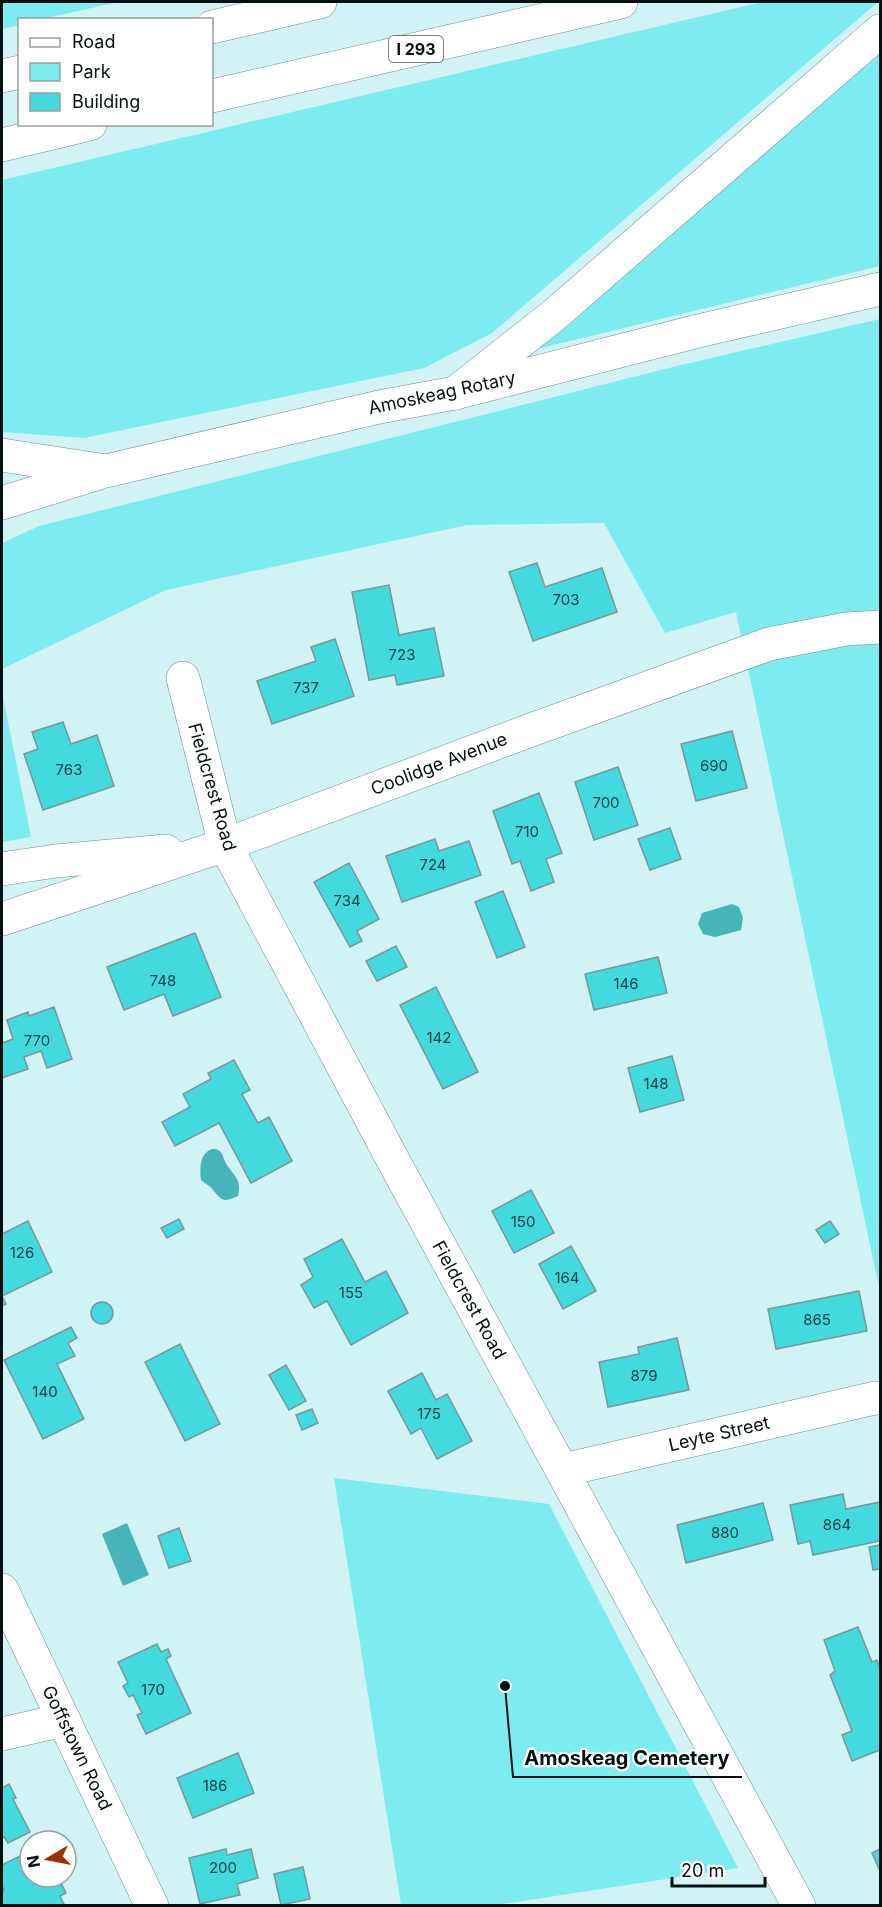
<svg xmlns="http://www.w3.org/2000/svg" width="882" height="1907" viewBox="0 0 882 1907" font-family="Inter,sans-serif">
	<rect width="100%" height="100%" fill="#d2f3f5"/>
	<g fill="#7cecf1">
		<polygon points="2,2 119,2 42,19 20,20 19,25 2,29"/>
		<polygon points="762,2 878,2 492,333 424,368 84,438 2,432 2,180"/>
		<polygon points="880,52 880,266 537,349"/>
		<polygon points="880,319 880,1292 736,612 665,633 604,523 467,525 166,590 2,669 2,543 39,526 681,365"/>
		<polygon points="2,692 31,837 2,842"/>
		<polygon points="334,1478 549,1504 738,1868 496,1905 401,1905"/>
	</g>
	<g fill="#47b4b9">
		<polygon points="732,904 739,907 743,918 741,930 715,937 703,934 698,924 702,913"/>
		<path d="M212,1149C224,1149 222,1157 227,1165C235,1177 242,1180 238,1196C223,1202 223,1202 213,1190C210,1185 205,1184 201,1180C200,1168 199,1154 212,1149Z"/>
		<polygon points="127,1523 149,1575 123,1586 102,1534"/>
	</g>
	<g fill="#42d9df" stroke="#789798" stroke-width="1.5">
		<polygon points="537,563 545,587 602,568 617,612 533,641 509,572"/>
		<polygon points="389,585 399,635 434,628 444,676 397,685 395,675 369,680 352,592"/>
		<polygon points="335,639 354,696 272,724 257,681 316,661 311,647"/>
		<polygon points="63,722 71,744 97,735 114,786 43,810 24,754 38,749 32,732"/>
		<polygon points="732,731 747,788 696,801 681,744"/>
		<polygon points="618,767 638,825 594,840 575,782"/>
		<polygon points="539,793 562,853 546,859 554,882 531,891 520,861 512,864 493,811"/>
		<polygon points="670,828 681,859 650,870 638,839"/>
		<polygon points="435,839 439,851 469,841 481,875 402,902 386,856"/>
		<polygon points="349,863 379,919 357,931 362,941 350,947 314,882"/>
		<polygon points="503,891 525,947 497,958 475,902"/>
		<polygon points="195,933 221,997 173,1016 164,994 124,1010 107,967"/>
		<polygon points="396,946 407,967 377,981 366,961"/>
		<polygon points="658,957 667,993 594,1010 585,974"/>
		<polygon points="436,987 478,1072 443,1089 400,1005"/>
		<polygon points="54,1007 72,1059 47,1068 41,1051 24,1057 28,1069 2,1078 2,1043 13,1039 7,1020 28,1012 29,1016"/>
		<polygon points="672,1056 684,1100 640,1112 628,1068"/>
		<polygon points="234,1060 250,1090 242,1094 258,1123 269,1117 292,1161 251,1183 219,1123 175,1146 162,1122 190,1107 183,1094 211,1079 208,1073"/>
		<polygon points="531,1190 554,1233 514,1253 492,1211"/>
		<polygon points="179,1219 184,1229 167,1238 161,1228"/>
		<polygon points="28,1221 52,1272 2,1296 6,1304 2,1306 2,1234"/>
		<polygon points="830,1221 839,1234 825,1243 816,1230"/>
		<polygon points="342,1239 365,1282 386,1271 408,1313 351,1345 327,1301 314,1308 301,1285 313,1277 304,1259"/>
		<polygon points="571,1246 596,1291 563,1309 539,1264"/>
		<polygon points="859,1291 867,1331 776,1349 768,1309"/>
		<circle cx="102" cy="1313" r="11"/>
		<polygon points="71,1327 77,1338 68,1343 75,1356 57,1364 84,1419 43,1439 4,1360"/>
		<polygon points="677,1338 689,1390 608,1407 599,1362 639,1354 638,1347"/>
		<polygon points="180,1344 220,1424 185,1441 145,1362"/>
		<polygon points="286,1365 306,1401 289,1410 269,1375"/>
		<polygon points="422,1373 436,1400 447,1394 472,1441 437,1459 421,1428 411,1434 388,1391"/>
		<polygon points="312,1409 318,1423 302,1430 296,1415"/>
		<polygon points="843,1494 846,1509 880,1502 880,1541 813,1555 810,1541 798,1544 790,1505"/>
		<polygon points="763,1503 773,1540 686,1563 677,1525"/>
		<polygon points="179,1528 191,1561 169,1568 158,1536"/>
		<polygon points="880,1545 880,1569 873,1570 869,1547"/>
		<polygon points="858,1627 872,1662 877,1660 880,1669 880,1750 852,1761 842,1735 852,1731 830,1675 835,1671 824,1640"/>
		<polygon points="157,1644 161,1652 168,1649 171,1656 166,1659 191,1713 146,1734 137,1715 142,1713 133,1695 129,1697 123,1686 128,1683 118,1662"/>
		<polygon points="238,1753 254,1793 193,1818 177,1778"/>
		<polygon points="9,1784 16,1798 13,1799 30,1832 8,1843 4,1837 2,1838 2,1788"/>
		<polygon points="226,1849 227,1855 251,1849 258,1878 237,1884 240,1895 200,1904 189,1858"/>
		<polygon points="880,1849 880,1871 872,1853"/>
		<polygon points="26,1853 30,1862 30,1877 58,1877 66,1893 60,1896 65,1906 2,1906 2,1891 4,1890 2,1885 2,1865"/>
		<polygon points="303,1867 310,1899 281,1905 274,1874"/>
	</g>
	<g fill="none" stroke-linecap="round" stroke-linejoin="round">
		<defs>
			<g id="minor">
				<polyline points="183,678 225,845 393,1160 799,1906"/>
				<polyline points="2,869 56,861 166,851"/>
				<polyline points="2,919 225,845 531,730 769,644 846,629 880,627"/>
				<polyline points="563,1470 875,1398"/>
				<polyline points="2,1734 64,1720"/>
			</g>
			<g id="major">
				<polyline points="2,455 106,471 379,407 455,393 698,331 880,289"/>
				<polyline points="2,503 99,473"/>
				<polyline points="2,1590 152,1906"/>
			</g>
			<g id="highway">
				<polyline points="212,27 320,2"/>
				<polyline points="2,76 20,72"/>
				<polyline points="212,96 621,2"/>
				<polyline points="2,145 90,124"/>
				<polyline points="455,393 553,316 880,31"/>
			</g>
		</defs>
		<use href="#minor" stroke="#6f8d8f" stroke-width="34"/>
		<use href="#major" stroke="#6f8d8f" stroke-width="34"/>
		<use href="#highway" stroke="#6f8d8f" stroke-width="34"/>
		<use href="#minor" stroke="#fff" stroke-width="33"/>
		<use href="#major" stroke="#fff" stroke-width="33"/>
		<use href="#highway" stroke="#fff" stroke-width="33"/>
	</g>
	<g text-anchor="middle" stroke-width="4.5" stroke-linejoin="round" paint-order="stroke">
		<g font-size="15" fill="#144244">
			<text x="566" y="605">703</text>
			<text x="402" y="660">723</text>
			<text x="306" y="693">737</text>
			<text x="714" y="771">690</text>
			<text x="69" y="775">763</text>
			<text x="606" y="808">700</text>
			<text x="527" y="837">710</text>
			<text x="433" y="870">724</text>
			<text x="347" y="906">734</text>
			<text x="163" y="986">748</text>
			<text x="626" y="989">146</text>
			<text x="439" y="1043">142</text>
			<text x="37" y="1046">770</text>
			<text x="656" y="1089">148</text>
			<text x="523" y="1227">150</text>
			<text x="22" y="1258">126</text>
			<text x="567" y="1283">164</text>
			<text x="351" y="1298">155</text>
			<text x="817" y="1325">865</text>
			<text x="644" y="1381">879</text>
			<text x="45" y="1397">140</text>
			<text x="429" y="1419">175</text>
			<text x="837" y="1530">864</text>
			<text x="725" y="1538">880</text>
			<text x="153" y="1695">170</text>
			<text x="215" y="1791">186</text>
			<text x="223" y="1873">200</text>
		</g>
		<rect fill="#fff" stroke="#505858" stroke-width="1.5" x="389" y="36" width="54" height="26" rx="4.5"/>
		<g font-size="16" font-weight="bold" fill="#051010">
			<text x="416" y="55">I 293</text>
		</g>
		<g font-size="18" fill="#051010" stroke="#fff">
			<text transform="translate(442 393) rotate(-12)" y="6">Amoskeag Rotary</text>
			<text transform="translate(439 764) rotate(-21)" y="6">Coolidge Avenue</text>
			<text transform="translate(212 787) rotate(74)" y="6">Fieldcrest Road</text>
			<text transform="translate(469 1300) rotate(61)" y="6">Fieldcrest Road</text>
			<text transform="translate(719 1434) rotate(-13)" y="6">Leyte Street</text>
			<text transform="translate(77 1748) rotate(64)" y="6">Goffstown Road</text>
		</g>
	</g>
	<path fill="none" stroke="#051010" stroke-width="2" d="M505 1686L513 1777H742"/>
	<circle fill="#051010" stroke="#fff" stroke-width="2" cx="505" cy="1686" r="6"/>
	<g font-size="20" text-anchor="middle" font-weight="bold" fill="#051010" stroke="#fff" stroke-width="4.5" stroke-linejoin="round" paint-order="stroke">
		<text x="627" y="1765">Amoskeag Cemetery</text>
	</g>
	<rect width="882" height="1907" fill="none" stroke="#051010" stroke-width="6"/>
	<rect x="18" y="18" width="195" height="108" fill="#ffffff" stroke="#9b9f9f" stroke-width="1.5"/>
	<rect x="30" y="38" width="30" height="9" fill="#ffffff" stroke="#9b9f9f" stroke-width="1.5"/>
	<text x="72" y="48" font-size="18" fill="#051010">Road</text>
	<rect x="30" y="63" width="30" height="18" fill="#7cecf1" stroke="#9b9f9f" stroke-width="1.5"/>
	<text x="72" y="78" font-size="18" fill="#051010">Park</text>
	<rect x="30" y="93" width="30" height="18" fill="#42d9df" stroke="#9b9f9f" stroke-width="1.5"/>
	<text x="72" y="108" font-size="18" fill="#051010">Building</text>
	<g transform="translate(48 1859) rotate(260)"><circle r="28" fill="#ffffff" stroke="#9b9f9f" stroke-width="1.5"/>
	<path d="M0-4.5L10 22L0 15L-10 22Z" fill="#983400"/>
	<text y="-9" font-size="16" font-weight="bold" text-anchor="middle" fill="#051010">N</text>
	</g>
	<path d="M672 1877v9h93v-9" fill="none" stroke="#051010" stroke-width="3"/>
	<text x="681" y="1877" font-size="18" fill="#051010" stroke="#ffffff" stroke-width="4.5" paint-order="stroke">20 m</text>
</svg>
